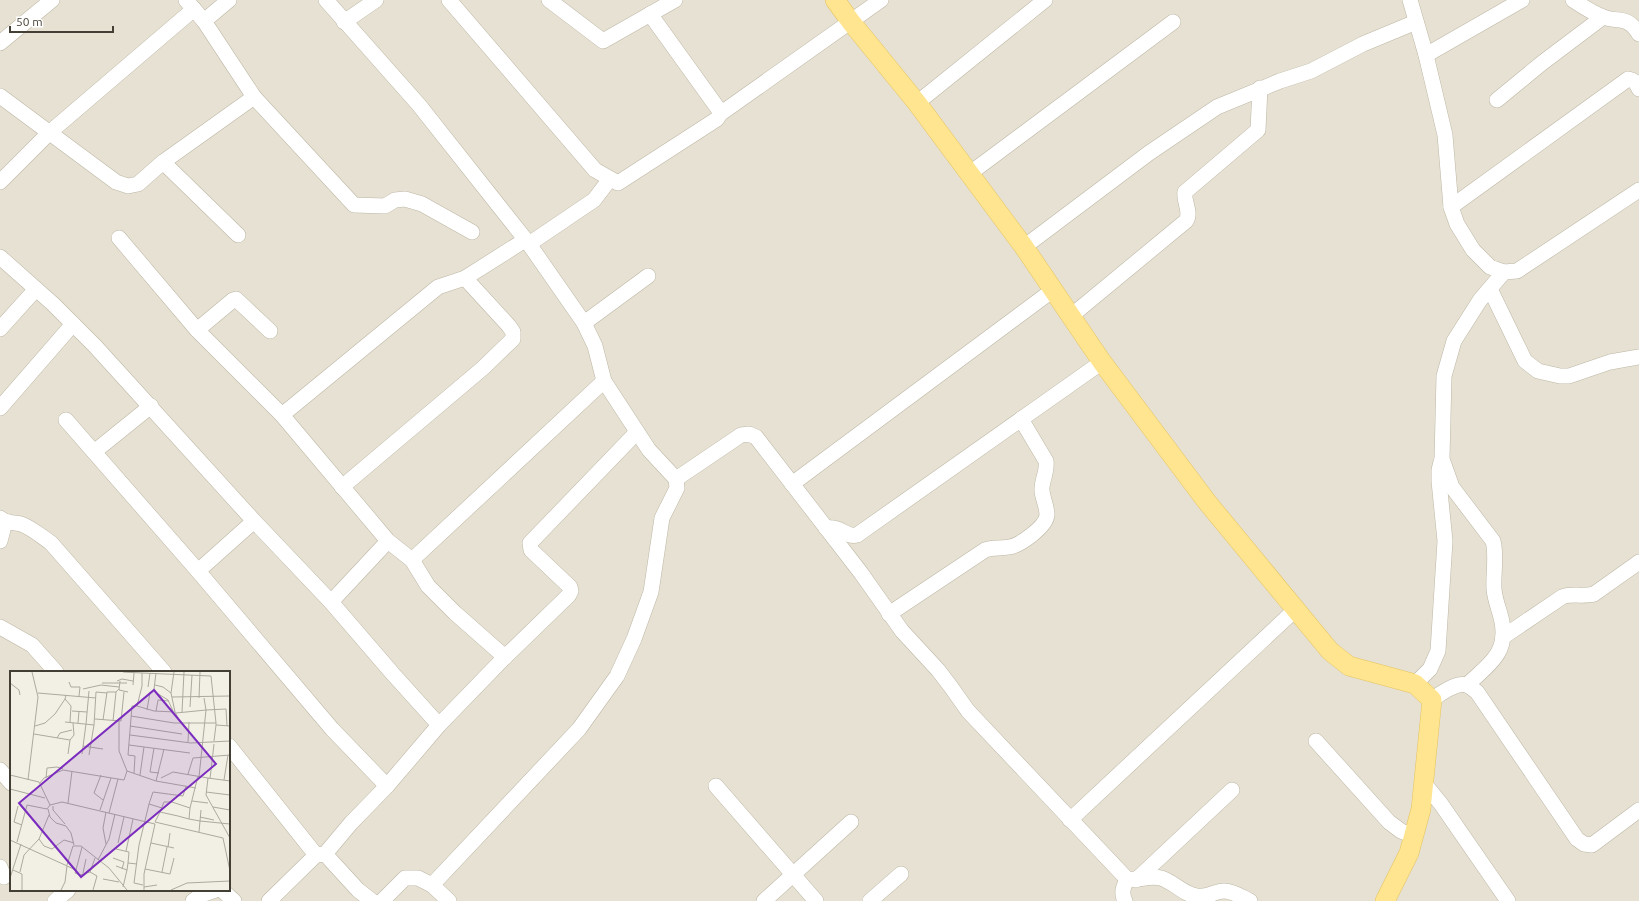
<svg xmlns="http://www.w3.org/2000/svg" width="1639" height="901" viewBox="0 0 1639 901" font-family="Ubuntu,sans-serif">
	<rect width="100%" height="100%" fill="#f2efe4"/>
	<path fill="#e6e1d2" fill-rule="evenodd" d="M0,0H1639V901H0ZM11,672H229V890H11Z"/>
	<g fill="none" stroke-linecap="round" stroke-linejoin="round">
		<defs>
			<g id="minor">
				<polyline points="186,0 204,21 254,97 354,205 385,206 395,200 405,199 422,204 472,232"/>
				<polyline points="326,0 419,105 529,244 584,323 595,346 604,381 649,450 676,479 677,488 662,518 651,592 634,639 617,676 579,729 432,885"/>
				<polyline points="449,0 595,170 618,183 717,119 720,114 719,110 650,14"/>
				<polyline points="549,0 603,41 675,0"/>
				<polyline points="1410,0 1426,55 1445,135 1451,207 1457,224 1473,250 1490,267 1504,272 1517,271 1639,190"/>
				<path d="M1573,0C1582,6 1593,13 1603,17C1620,23 1627,15 1639,34"/>
				<polyline points="204,21 229,0"/>
				<polyline points="344,22 376,0"/>
				<polyline points="0,43 52,0"/>
				<polyline points="1426,55 1522,0"/>
				<polyline points="0,96 116,182 128,186 138,184 163,162 254,97"/>
				<polyline points="1497,100 1542,63 1603,17"/>
				<polyline points="917,103 1045,0"/>
				<polyline points="720,114 881,0"/>
				<polyline points="163,162 238,235"/>
				<polyline points="969,174 1173,22"/>
				<polyline points="0,182 49,133 194,9"/>
				<path d="M1451,207L1628,79C1635,80 1636,83 1639,89"/>
				<polyline points="119,238 197,330 282,415 388,541 412,560 428,586 455,613 505,657"/>
				<polyline points="529,244 594,200 610,179"/>
				<polyline points="1024,247 1149,153 1217,107 1280,81 1311,71 1363,44 1416,22"/>
				<polyline points="0,257 53,304 95,346 254,521 331,602 393,674 439,725"/>
				<polyline points="1490,289 1525,361 1538,371 1560,376 1569,376 1610,362 1639,357"/>
				<path d="M1071,316L1186,221C1192,212 1183,201 1185,192L1258,130L1260,88"/>
				<polyline points="584,323 648,276"/>
				<polyline points="0,329 36,289"/>
				<polyline points="197,330 233,300 236,299 270,331"/>
				<polyline points="0,408 73,324"/>
				<polyline points="282,415 438,287 465,278 525,240"/>
				<polyline points="66,420 198,571 332,729 387,786"/>
				<polyline points="94,452 151,406"/>
				<path d="M676,479L741,435L749,434L756,437L861,573L902,631L938,670L951,687L968,711L1127,879C1139,881 1149,875 1161,878C1174,882 1184,895 1197,896C1207,898 1215,891 1224,891C1233,891 1242,897 1250,901"/>
				<polyline points="792,484 1053,290"/>
				<polyline points="342,487 483,368 513,339 513,332 509,326 465,278"/>
				<path d="M0,518C7,524 13,522 21,524C32,528 41,536 51,543L164,672"/>
				<path d="M826,528C842,526 846,538 857,535L1102,362"/>
				<polyline points="0,541 5,522"/>
				<polyline points="412,560 604,381"/>
				<polyline points="198,571 254,521"/>
				<polyline points="331,602 388,541"/>
				<path d="M889,614L985,550C993,547 1000,549 1009,547C1019,546 1046,527 1047,515C1047,507 1043,499 1042,491C1041,481 1048,472 1046,461L1021,419"/>
				<polyline points="0,627 32,645 56,672"/>
				<path d="M1503,637L1562,597C1573,593 1583,597 1594,594L1639,562"/>
				<polyline points="1415,684 1430,669 1438,651 1445,541 1439,481 1439,470 1441,462"/>
				<path d="M1467,685C1488,665 1508,654 1502,622C1500,611 1495,601 1494,589C1493,574 1497,555 1493,541L1452,487L1442,459L1444,376L1454,341L1480,300L1504,272"/>
				<path d="M1432,700C1439,694 1457,682 1466,685C1470,686 1474,690 1477,692L1577,839L1584,844L1592,845L1639,810"/>
				<polyline points="1316,741 1389,822 1401,831 1414,836"/>
				<polyline points="229,746 316,855"/>
				<polyline points="0,770 11,783"/>
				<polyline points="1423,782 1441,804 1508,901"/>
				<polyline points="716,786 816,901"/>
				<polyline points="1070,820 1296,609"/>
				<polyline points="325,854 358,890 372,901"/>
				<polyline points="0,867 4,877"/>
				<polyline points="1136,880 1232,790"/>
				<polyline points="222,890 234,901"/>
				<polyline points="55,901 68,890"/>
				<polyline points="193,901 201,895 216,890"/>
				<polyline points="269,901 316,855 325,854 351,823 387,786 439,725 505,657 569,595 571,591 570,587 531,550 530,543 637,432"/>
				<polyline points="382,901 405,878 418,878 432,885 449,901"/>
				<polyline points="764,901 851,822"/>
				<polyline points="870,901 901,874"/>
				<path d="M1125,901C1121,893 1123,888 1127,879"/>
			</g>
			<polyline id="major" points="835,0 851,22 917,103 1024,247 1102,362 1207,502 1330,651 1349,666 1415,684 1432,700 1421,809 1409,853 1385,901"/>
		</defs>
		<use href="#minor" stroke="#beb7a6" stroke-width="16"/>
		<use href="#major" stroke="#e5c35f" stroke-width="20"/>
		<use href="#minor" stroke="#fff" stroke-width="15"/>
		<use href="#major" stroke="#ffe590" stroke-width="19"/>
	</g>
	<g transform="translate(10 671)">
		<rect width="220" height="220" fill="#f2efe4"/>
		<path fill="none" stroke="#aca99e" stroke-width="1" d="M113,1L132,2M164,1L161,22L165,41M107,10L112,8L123,10M110,10L109,19L118,21M59,11L61,16H70L69,25M0,12L9,19L10,24M92,12H117M123,14L124,2M145,14L153,16L161,22M138,16L140,2M73,18L91,14L109,16M144,18L146,2M145,21L158,29L163,40M28,22L86,27M162,26L220,25M189,27L190,1M194,27L196,39L216,38L217,55M55,28L61,35L60,51M180,36L182,4M137,39L140,21M62,40L77,41M146,40L148,29L159,30M172,41L174,1M166,42L196,39L189,106M121,45L164,52H206V54L220,55M85,48L111,50L114,21M93,49L97,21H106M103,50L106,21L109,18M109,50V80L117,100L146,110L186,117M55,51L84,54L86,21L97,22M170,51L165,41L144,40L127,35L132,15V2L201,5L206,52M68,52L69,40M76,53L79,20M25,55L35,52L45,43L55,28L56,24M120,55L172,63M24,63L60,69L58,83M120,64L181,72L220,70M47,67L50,62L62,59M60,69L64,64L63,52M204,70L206,54M178,71L179,51M119,74L180,82M73,75L93,78M144,77L140,101L149,102M72,83L76,53M79,84L84,54M124,102L125,85L118,84L122,35H127M178,103L183,87L220,84M0,104L29,111L40,134L52,131L145,153L134,203V219M91,104L84,122L93,129M130,104L134,76M36,107L37,97L47,96L53,98M151,107L163,101L198,107M200,108L204,73M18,109L28,26L22,1M214,109L218,84M146,110L154,78M220,110L198,107L196,124L220,167M30,112L34,107L53,99L114,109L117,100M0,118L35,127M196,121L220,124M182,130L198,132M58,132L62,100M8,135L4,151L12,154M43,135V139L55,153M203,136L220,139M152,137L139,133L143,121L173,125L176,115M180,137L188,105M38,138L40,146L46,152L56,155L61,162L64,174M90,139L101,107M96,141L93,157L96,173M150,141L145,151L213,167L220,200M99,142L108,108M190,146L204,149M179,148L180,137L162,131H154L150,141L168,145L179,148L190,150L220,153M189,161L191,139M29,168L34,175L42,178L54,169L64,172M0,169L66,199L72,176M7,171L17,134L37,138L40,134M108,172L114,146M141,172L164,177M158,176L160,162M106,178L119,181L118,192M116,180L123,148M103,187L114,191L112,198M88,189L99,168L105,143M57,194L63,175H71L99,197L117,219M106,195L117,199L113,216M135,198L160,203L164,187M3,199L12,203V219M66,199L65,202L70,204L80,201M117,199L118,192L127,193M10,201L14,184L29,168L39,144M152,201L157,176M73,202L76,188M0,207L11,173M93,208L109,211M133,214L124,212L129,174L139,133M134,216L147,214M51,219L55,211L57,195M83,219L87,205L80,201L85,187M161,219L177,212L220,210"/>
		<path fill="#7b2cbf" fill-opacity="0.15" stroke="#7b2cbf" stroke-width="2" d="M144,19L206,93L71,206L9,132Z"/>
		<rect width="220" height="220" fill="none" stroke="#443f34" stroke-width="2"/>
	</g>
	<path d="M10 26v6h103v-6" fill="none" stroke="#443f34" stroke-width="2"/>
	<text x="16" y="26" font-size="12" fill="#443f34" stroke="#ffffff" stroke-width="3" paint-order="stroke">50 m</text>
</svg>
